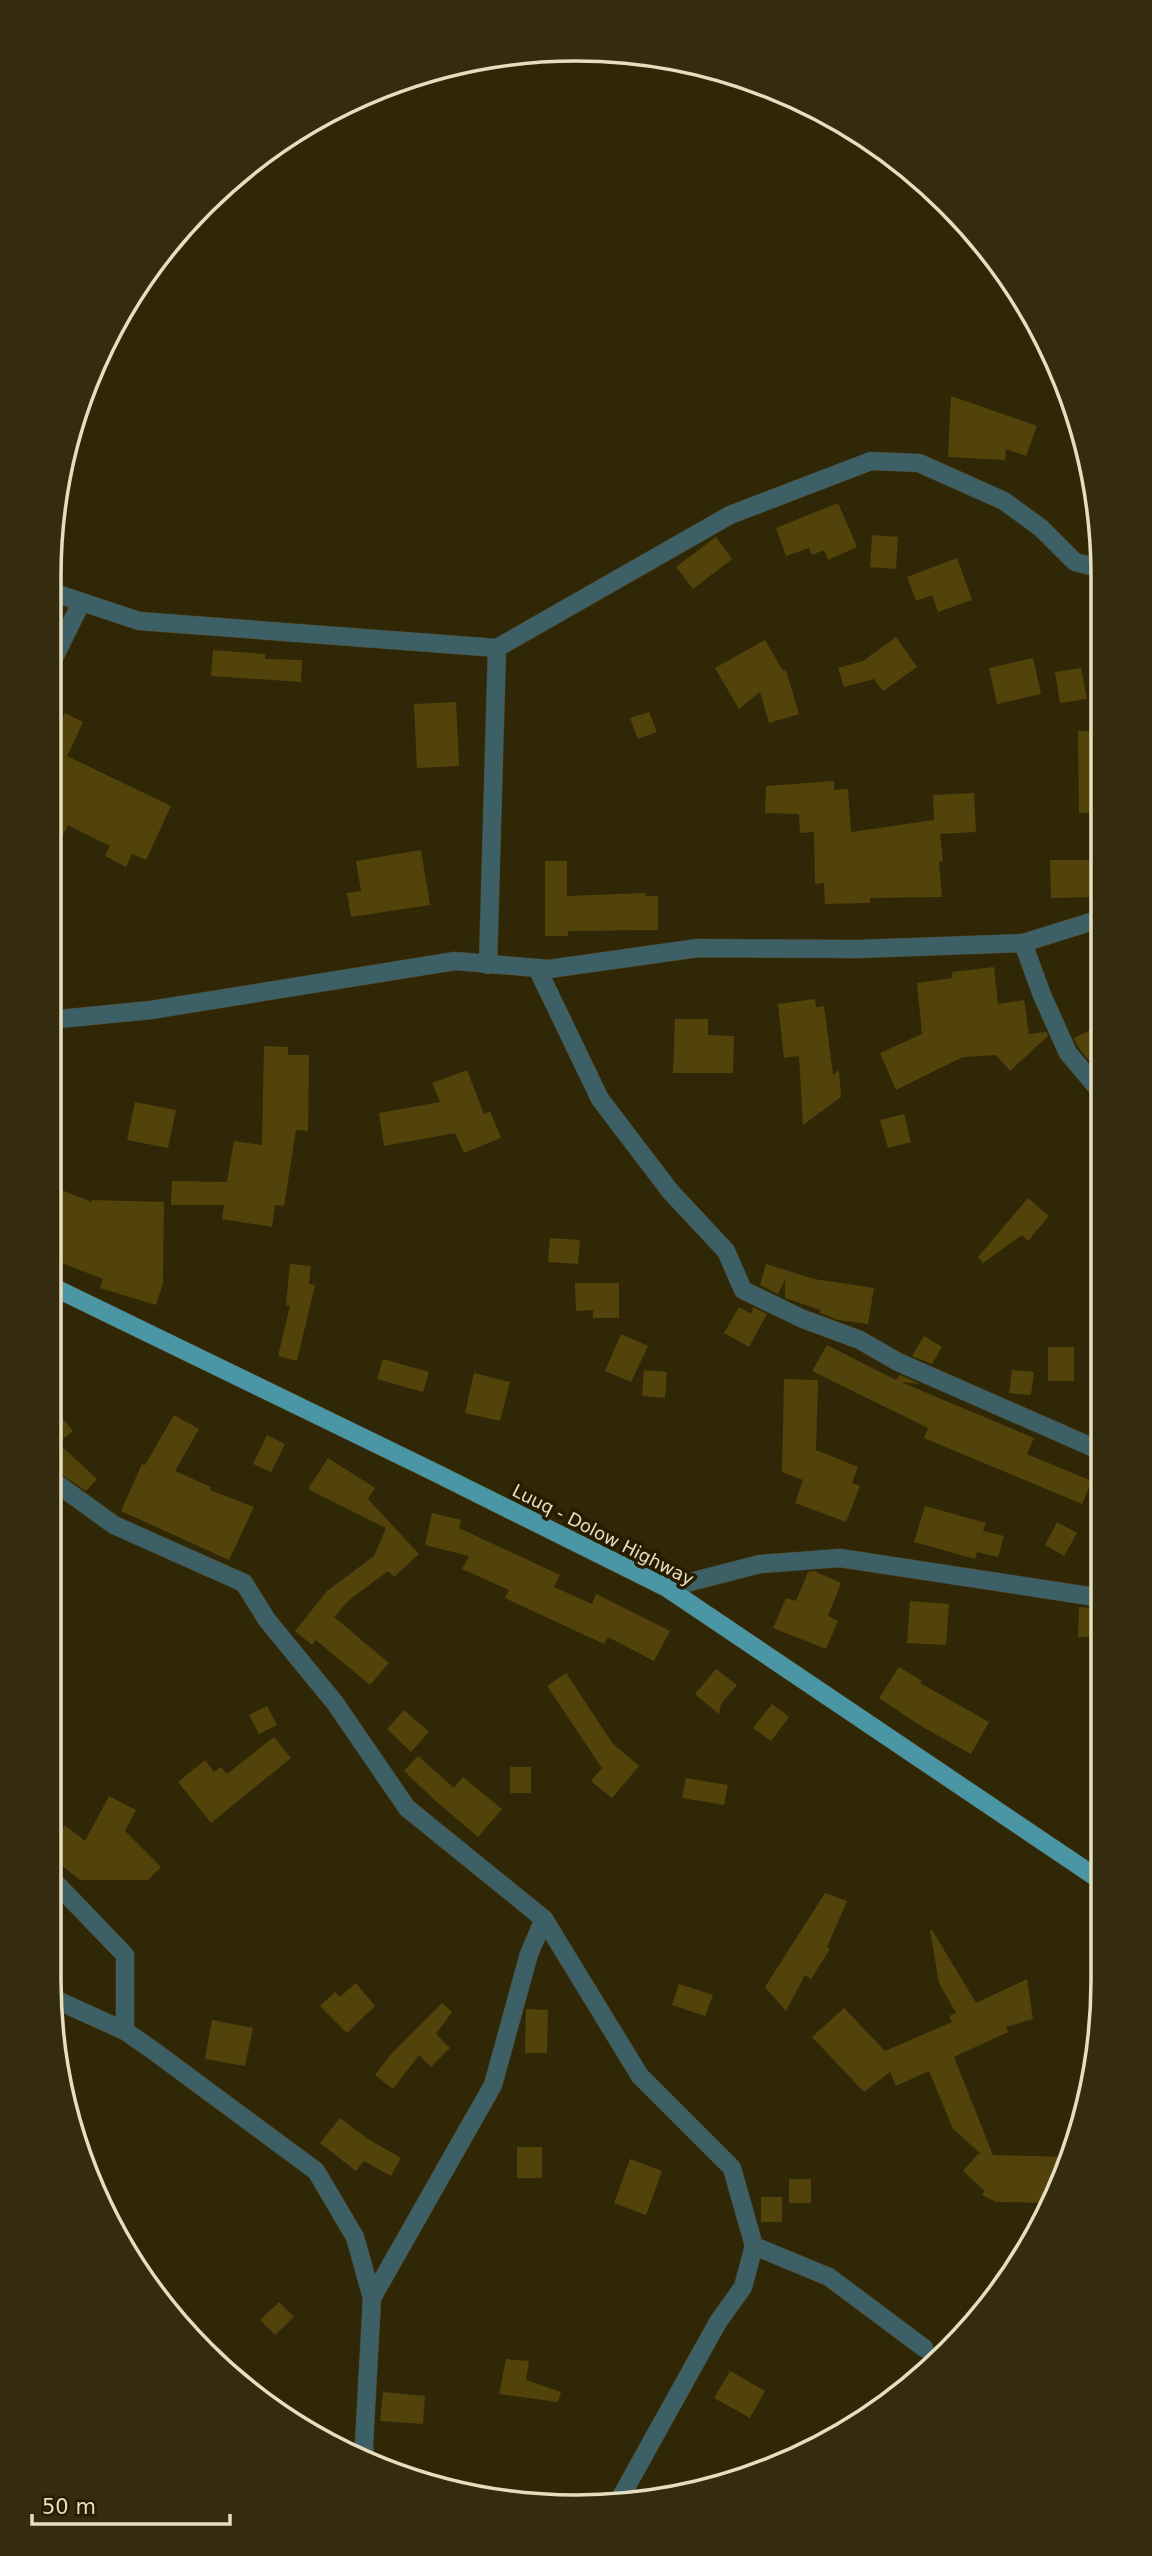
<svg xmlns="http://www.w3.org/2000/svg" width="1152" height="2556" viewBox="0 0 1152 2556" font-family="'DejaVu Sans',sans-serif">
	<rect width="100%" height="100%" fill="#302706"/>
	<g fill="#52430b">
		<polygon points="951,396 1037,426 1026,456 1006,449 1005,460 948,457"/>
		<polygon points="838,503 857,547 828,560 824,550 812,555 809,548 786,556 776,528"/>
		<polygon points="872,535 898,537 896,569 870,567"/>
		<polygon points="716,537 732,559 693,589 676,567"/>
		<polygon points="957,558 972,600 938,612 932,595 916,601 907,577"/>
		<polygon points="896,637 917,667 883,691 874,679 844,687 838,668 863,661"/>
		<polygon points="765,640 783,671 786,670 799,714 769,723 760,692 739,709 715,668"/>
		<polygon points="213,650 265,654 265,659 302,660 301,682 211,676"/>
		<polygon points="1033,658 1041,694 997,704 989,668"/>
		<polygon points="1081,668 1087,699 1060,703 1055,672"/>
		<polygon points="456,702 459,766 417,768 414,704"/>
		<polygon points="649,712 657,732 638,739 630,718"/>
		<polygon points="65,713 83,722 67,756 171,806 146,860 132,854 126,867 105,856 110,846 68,825 49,863 49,745"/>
		<polygon points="1078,731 1099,731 1099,813 1079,813"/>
		<polygon points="834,781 834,790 848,789 851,832 934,820 933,795 974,793 976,832 940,834 943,861 939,862 942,897 870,898 870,903 825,904 824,883 815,884 814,832 800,833 799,814 765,813 766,786"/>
		<polygon points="421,850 430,905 351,917 347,893 361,891 356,861"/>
		<polygon points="1050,860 1100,860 1100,897 1051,898"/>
		<polygon points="545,861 567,861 567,896 645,893 645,896 658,896 658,930 568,931 568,936 545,936"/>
		<polygon points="994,967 998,1004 1024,1000 1029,1034 1046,1032 1048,1036 1010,1071 996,1055 963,1057 896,1090 880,1053 922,1034 917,983 952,978 952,972"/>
		<polygon points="815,999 816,1007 824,1006 833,1075 839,1070 841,1097 803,1125 799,1056 784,1058 778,1004"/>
		<polygon points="675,1019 708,1019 708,1035 734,1036 733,1073 673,1073"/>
		<polygon points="1100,1025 1100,1074 1078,1047 1074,1038"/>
		<polygon points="264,1046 288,1047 288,1055 309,1055 308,1131 296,1130 284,1206 275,1205 272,1227 222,1219 224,1205 171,1205 172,1181 227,1182 234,1141 262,1145"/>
		<polygon points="467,1070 484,1114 490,1111 501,1138 464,1153 455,1133 384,1146 379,1113 440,1102 432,1083"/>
		<polygon points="135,1102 176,1110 168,1148 127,1140"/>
		<polygon points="904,1114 911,1142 888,1148 880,1120"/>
		<polygon points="49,1185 92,1202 92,1200 164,1202 163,1283 156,1305 100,1288 103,1279 49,1258"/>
		<polygon points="1028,1198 1049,1216 1028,1241 1022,1235 983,1263 978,1257"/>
		<polygon points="550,1238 580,1240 578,1264 548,1262"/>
		<polygon points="290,1264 311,1266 309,1284 315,1285 297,1361 278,1356 290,1306 286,1305"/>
		<polygon points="766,1264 814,1279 874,1288 868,1324 838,1320 820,1313 820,1310 785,1298 785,1280 778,1294 760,1285"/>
		<polygon points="575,1283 619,1283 619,1318 593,1318 593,1310 576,1311"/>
		<polygon points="739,1307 751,1314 753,1307 767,1314 749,1347 724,1333"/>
		<polygon points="621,1334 648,1346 631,1382 605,1371"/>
		<polygon points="924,1336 942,1347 932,1364 912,1356"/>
		<polygon points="827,1345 896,1380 900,1375 920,1384 901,1382 1034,1438 1027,1454 1092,1481 1082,1504 924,1438 928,1428 812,1371"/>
		<rect x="1048" y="1347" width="26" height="34"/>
		<polygon points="383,1359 429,1372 423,1392 377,1379"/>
		<polygon points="644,1370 667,1372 665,1398 642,1396"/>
		<polygon points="1012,1370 1034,1372 1031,1395 1009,1393"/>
		<polygon points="474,1373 510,1382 500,1421 465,1413"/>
		<polygon points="784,1379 818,1380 816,1450 858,1467 852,1483 860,1486 846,1522 795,1503 803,1480 782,1472"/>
		<polygon points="49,1401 73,1431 58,1443 97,1479 86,1491 49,1466"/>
		<polygon points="174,1415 199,1429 175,1471 211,1487 210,1490 254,1507 229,1560 121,1511 142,1464 145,1465"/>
		<polygon points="267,1435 285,1444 271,1472 253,1464"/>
		<polygon points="328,1458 375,1488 368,1499 419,1554 394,1577 388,1571 349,1600 334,1617 389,1663 370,1685 316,1640 312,1645 295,1631 327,1591 374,1556 386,1528 308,1489"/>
		<polygon points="925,1506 986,1523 983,1531 1004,1536 998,1557 977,1552 975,1559 914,1542"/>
		<polygon points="432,1513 461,1520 459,1528 560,1575 554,1587 592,1604 596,1594 670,1631 654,1661 608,1637 604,1644 505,1598 509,1590 462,1569 469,1556 425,1545"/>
		<polygon points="1057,1522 1077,1533 1064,1556 1045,1545"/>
		<polygon points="814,1571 841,1583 828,1616 838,1621 826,1649 773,1628 786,1598 796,1601 808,1572"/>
		<polygon points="910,1601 949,1604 946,1645 907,1643"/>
		<polygon points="1079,1607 1100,1609 1099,1637 1078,1637"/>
		<polygon points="899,1667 922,1681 920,1683 989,1722 971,1754 924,1728 879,1698"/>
		<polygon points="716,1669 737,1685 721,1704 719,1714 695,1694"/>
		<polygon points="566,1673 613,1744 639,1766 612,1798 591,1781 602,1768 547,1686"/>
		<polygon points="772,1704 789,1717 771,1741 753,1728"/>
		<polygon points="267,1706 277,1725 259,1734 249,1715"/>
		<polygon points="404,1710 429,1732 411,1752 387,1729"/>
		<polygon points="274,1737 291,1758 211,1823 178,1782 205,1760 214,1772 221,1767 227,1774"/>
		<polygon points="418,1756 454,1788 463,1777 502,1809 478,1837 440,1805 404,1771"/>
		<rect x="510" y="1767" width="21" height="26"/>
		<polygon points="686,1778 728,1785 724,1805 682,1798"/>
		<polygon points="109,1796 136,1810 125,1831 161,1867 148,1880 80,1880 49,1855 49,1844 65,1825 85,1841"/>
		<polygon points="825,1893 847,1901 827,1947 830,1949 811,1979 805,1975 786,2011 765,1987"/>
		<polygon points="930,1930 932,1930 976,2003 1027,1979 1033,2019 1006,2027 1008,2032 954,2057 993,2155 1072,2157 1051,2203 996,2202 982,2195 985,2191 963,2171 978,2154 981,2154 953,2129 929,2071 896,2086 890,2072 864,2092 812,2037 844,2008 885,2051 952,2022 949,2016 956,2013 939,1983"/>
		<polygon points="356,1983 375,2006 347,2033 320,2006 335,1992 340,1997"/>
		<polygon points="679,1984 713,1995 705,2016 672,2005"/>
		<polygon points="442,2003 452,2012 436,2034 450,2048 431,2067 419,2055 393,2089 375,2075 391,2054"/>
		<polygon points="526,2009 548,2010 547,2053 525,2053"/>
		<polygon points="212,2020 253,2028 245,2066 205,2059"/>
		<polygon points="340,2118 368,2139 401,2158 391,2176 364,2161 356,2171 320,2143"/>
		<rect x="517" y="2147" width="25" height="31"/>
		<polygon points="630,2159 662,2171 646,2215 614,2203"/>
		<rect x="789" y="2179" width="22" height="24"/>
		<rect x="761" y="2197" width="21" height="25"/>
		<polygon points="279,2302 294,2317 275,2335 260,2320"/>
		<polygon points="506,2359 529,2361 526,2380 561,2392 558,2402 499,2394"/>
		<polygon points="730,2371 765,2391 750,2418 714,2398"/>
		<polygon points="383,2392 425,2396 423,2424 380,2421"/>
	</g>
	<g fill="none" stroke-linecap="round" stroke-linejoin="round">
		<defs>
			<g id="minor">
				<polyline points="49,591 139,621 497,648 488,965"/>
				<polyline points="497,648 730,515 871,461 919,463 1004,501 1041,528 1075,562 1099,568"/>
				<polyline points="49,668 81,603"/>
				<polyline points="1023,943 1042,995 1068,1053 1100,1091"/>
				<polyline points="537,968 600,1099 670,1191 726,1251 743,1290 803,1319 860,1340 898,1362 1101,1451"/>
				<polyline points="49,1020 151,1010 455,961 549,969 698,948 858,949 1023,943 1100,919"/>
				<polyline points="49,1478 114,1525 244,1583 267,1620 335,1703 407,1808 544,1919"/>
				<polyline points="667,1588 760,1564 840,1558 1102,1598"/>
				<polyline points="49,1876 125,1955 125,2031"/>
				<polyline points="52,1998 125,2031 151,2049 316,2171 355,2237 372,2298 493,2085 529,1954 544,1919 640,2076 732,2168 754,2246 829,2277 924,2348"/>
				<polyline points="365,2456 364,2444 372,2298"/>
				<polyline points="618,2502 718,2322 743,2287 754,2246"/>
			</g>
			<polyline id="primary" points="49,1285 430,1470 667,1588 1103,1882"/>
		</defs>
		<use href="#minor" stroke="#4d4424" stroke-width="19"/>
		<use href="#primary" stroke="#4d4424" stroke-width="19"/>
		<use href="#minor" stroke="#3d5f66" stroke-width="18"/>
		<use href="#primary" stroke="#4b96a5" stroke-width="18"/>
	</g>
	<g text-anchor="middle" stroke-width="7" stroke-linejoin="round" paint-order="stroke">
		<g font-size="18" fill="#e7ddbf" stroke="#261d00">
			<text transform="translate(603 1535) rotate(27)" y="6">Luuq - Dolow Highway</text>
		</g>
	</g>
	<path d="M0 0H1152V2556H0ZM576 61H576A515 515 0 0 1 1091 576V1980A515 515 0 0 1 576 2495H576A515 515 0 0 1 61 1980V576A515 515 0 0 1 576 61Z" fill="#352c0f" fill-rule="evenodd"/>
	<path fill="none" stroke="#e7ddbf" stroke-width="3.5" d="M576 61H576A515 515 0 0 1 1091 576V1980A515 515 0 0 1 576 2495H576A515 515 0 0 1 61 1980V576A515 515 0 0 1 576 61Z"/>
	<path d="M32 2514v10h198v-10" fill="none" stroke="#e7ddbf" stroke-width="3.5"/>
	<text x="42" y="2514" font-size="21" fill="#e7ddbf" stroke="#261d00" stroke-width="5" paint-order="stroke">50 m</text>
</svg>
